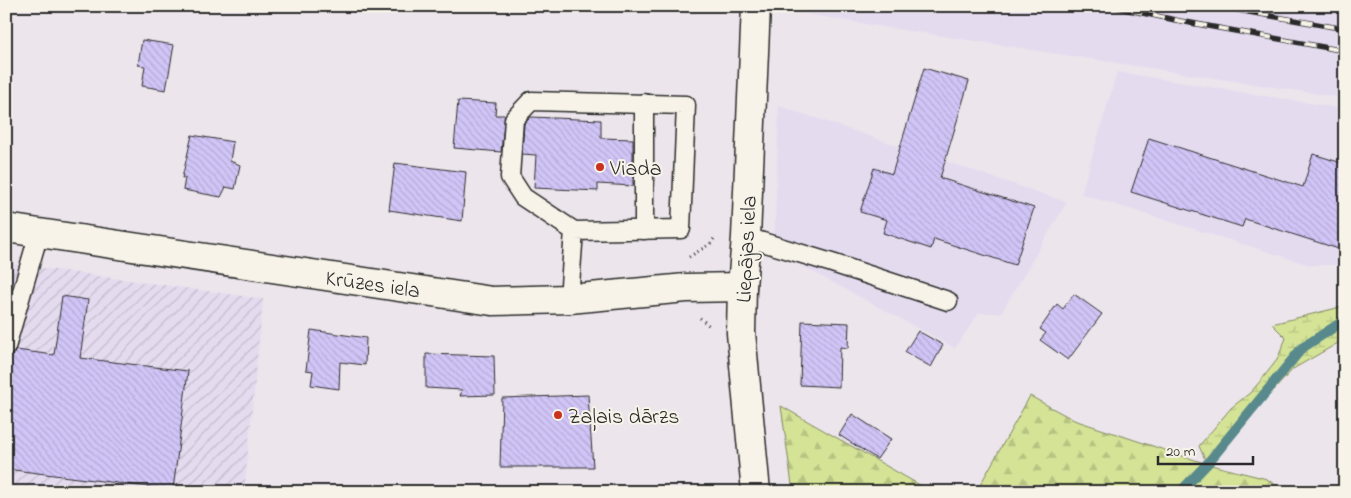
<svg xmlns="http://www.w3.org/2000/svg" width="1351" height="498" viewBox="0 0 1351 498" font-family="'Indie Flower',sans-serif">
	<defs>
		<pattern id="industrial-furrows" width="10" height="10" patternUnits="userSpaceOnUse" patternTransform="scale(1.25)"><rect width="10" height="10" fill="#e4dbef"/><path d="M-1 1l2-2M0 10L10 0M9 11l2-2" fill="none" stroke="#c4bccd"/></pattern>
		<pattern id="forest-firs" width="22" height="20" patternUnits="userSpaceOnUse" patternTransform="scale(1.25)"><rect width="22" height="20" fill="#d4e396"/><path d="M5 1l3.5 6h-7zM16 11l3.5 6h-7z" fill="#b6c381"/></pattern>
		<pattern id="wetland-marsh" width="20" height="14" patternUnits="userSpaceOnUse" patternTransform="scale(1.25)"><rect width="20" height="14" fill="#d4e396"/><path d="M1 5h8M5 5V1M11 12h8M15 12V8" fill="none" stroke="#b6c381"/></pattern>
		<pattern id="building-back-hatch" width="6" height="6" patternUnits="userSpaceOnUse" patternTransform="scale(1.25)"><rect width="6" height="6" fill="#d1c5f7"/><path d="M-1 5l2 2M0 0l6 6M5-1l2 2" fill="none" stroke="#b4a9d4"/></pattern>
	</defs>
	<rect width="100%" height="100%" fill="#ece5ec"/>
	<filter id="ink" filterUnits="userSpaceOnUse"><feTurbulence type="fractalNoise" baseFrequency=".02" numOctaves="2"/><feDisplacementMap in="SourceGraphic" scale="10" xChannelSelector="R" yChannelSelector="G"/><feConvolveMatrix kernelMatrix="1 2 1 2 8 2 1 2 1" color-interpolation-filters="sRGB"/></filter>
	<g filter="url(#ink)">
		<g fill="#e4dbef">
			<polygon points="789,6 1304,6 1345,13 1345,98 884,27 789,11"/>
			<polygon points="1117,72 1345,109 1345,265 1310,265 1081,194"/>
			<polygon points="779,106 1067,202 1001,313 979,313 955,348 774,251"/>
		</g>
		<polygon fill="url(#industrial-furrows)" points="6,263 263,299 244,492 6,492"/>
		<g fill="url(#forest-firs)" stroke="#808760">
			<polygon points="1030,396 1074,420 1207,464 1267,479 1285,492 976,492"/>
			<polygon points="781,406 932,492 793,492"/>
		</g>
		<polygon fill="url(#wetland-marsh)" stroke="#808760" points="1345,306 1345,339 1293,369 1207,464 1199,446 1231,408 1251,392 1262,379 1277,360 1286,338 1272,324"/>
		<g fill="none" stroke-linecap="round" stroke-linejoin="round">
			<polyline stroke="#58898c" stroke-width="10" points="1180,492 1207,464 1302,348 1345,320"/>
		</g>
		<g fill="url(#building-back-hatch)" stroke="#2b2b2b">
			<polygon points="142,40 174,45 166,90 142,86 145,66 138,65"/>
			<polygon points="924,68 969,81 940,178 1034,208 1015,265 934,239 931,249 883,233 887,220 860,212 874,168 892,174"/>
			<polygon points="458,101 496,103 495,115 505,115 501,152 454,148"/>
			<polygon points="531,117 601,120 601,138 633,139 633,186 598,184 598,191 534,188 536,155 522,154 524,124"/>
			<polygon points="192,135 233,142 230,161 240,165 235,189 226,187 221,197 183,190 185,178 182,178"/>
			<polygon points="1149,138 1303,187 1313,154 1345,164 1345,251 1245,219 1242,227 1131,192"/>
			<polygon points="395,163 466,172 462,221 389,210"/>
			<polygon points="1074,294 1102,314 1068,360 1040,340 1046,333 1040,329 1057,304 1063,309"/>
			<polygon points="62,296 88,300 80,358 188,371 173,490 6,469 6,369 8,357 13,355 16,350 54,355"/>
			<polygon points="802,321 849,323 848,348 840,347 839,387 800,385"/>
			<polygon points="311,330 366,338 365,365 340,362 339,389 311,385 313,371 306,370"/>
			<polygon points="918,331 943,345 931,367 905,352"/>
			<polygon points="426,354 494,356 495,395 460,396 462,390 426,388"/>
			<polygon points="588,395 593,467 500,467 502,398"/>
			<polygon points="852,414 891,439 877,459 839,435"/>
		</g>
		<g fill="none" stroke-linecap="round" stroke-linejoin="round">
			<defs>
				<g id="lane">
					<polyline points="644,230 644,103"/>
					<polyline points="746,237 832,263 948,301"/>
					<polyline points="569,299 574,231 523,197 510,177 514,119 531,101 686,105 681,229 574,231"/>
					<polyline points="6,347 39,233"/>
				</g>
				<g id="secondary">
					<polyline points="756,6 746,237 742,287 741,333 756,492"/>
					<polyline points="6,228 492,301 569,299 686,288 742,287"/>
				</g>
			</defs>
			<use href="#lane" stroke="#2b2b2b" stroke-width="21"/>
			<use href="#secondary" stroke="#2b2b2b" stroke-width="31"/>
			<g stroke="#2b2b2b" stroke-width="3" stroke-dasharray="1 4" stroke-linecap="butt">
				<polyline points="689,257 710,244 716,236"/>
				<polyline points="700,318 711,327"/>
			</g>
			<use href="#lane" stroke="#f7f3e8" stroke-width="18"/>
			<use href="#secondary" stroke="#f7f3e8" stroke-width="28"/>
			<defs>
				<g id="rail">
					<polyline points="1110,6 1180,21 1345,51"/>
					<polyline points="1215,6 1345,29"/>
				</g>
			</defs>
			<use href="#rail" stroke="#2b2b2b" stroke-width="5.5"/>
			<use href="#rail" stroke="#f7f3e8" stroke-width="4" stroke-dasharray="11" stroke-linecap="butt"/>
		</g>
	</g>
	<g fill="#c8321e" stroke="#f7f3e8" stroke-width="2">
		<circle cx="600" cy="167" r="5"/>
		<circle cx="558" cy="415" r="5"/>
	</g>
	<g text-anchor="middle" stroke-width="4" stroke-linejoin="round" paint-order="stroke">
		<g font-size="22" fill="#2b2b2b" stroke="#f7f3e8" text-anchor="start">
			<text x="610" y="175">Viada</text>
			<text x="568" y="423">Zaļais dārzs</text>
		</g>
		<g font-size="22" fill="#2b2b2b" stroke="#f7f3e8">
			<text transform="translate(745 249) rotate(-87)" y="8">Liepājas iela</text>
			<text transform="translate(373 283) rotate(8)" y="8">Krūzes iela</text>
		</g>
	</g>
	<rect width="1351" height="498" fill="none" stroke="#f7f3e8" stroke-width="25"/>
	<rect x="12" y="12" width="1326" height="473" fill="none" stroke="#2b2b2b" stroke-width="2" filter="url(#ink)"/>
	<path d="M1158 456v8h95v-8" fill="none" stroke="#2b2b2b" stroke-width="2.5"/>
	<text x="1166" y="456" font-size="15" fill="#2b2b2b" stroke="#f7f3e8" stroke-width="4" paint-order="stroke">20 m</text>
</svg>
